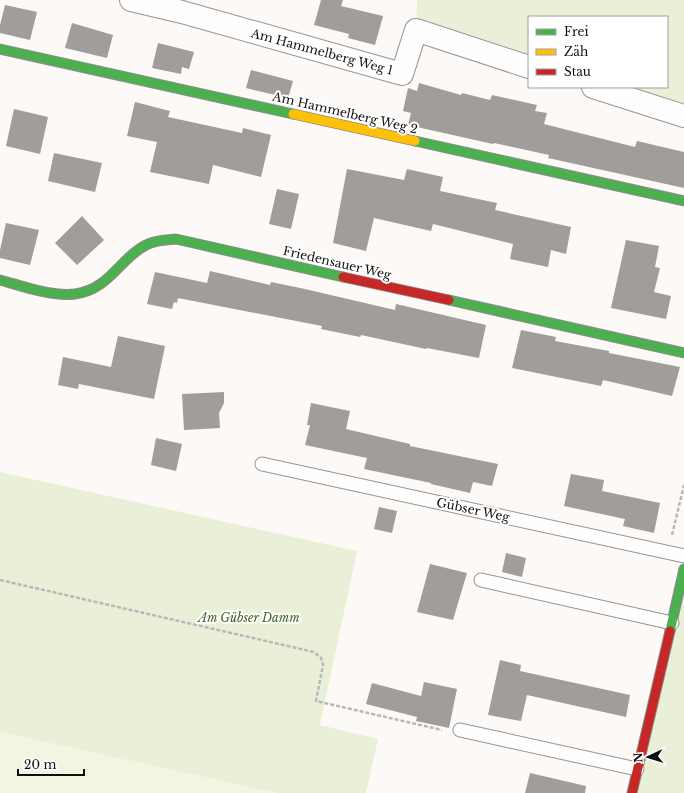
<svg xmlns="http://www.w3.org/2000/svg" width="684" height="793" viewBox="0 0 684 793" font-family="'Libre Baskerville',serif">
	<rect width="100%" height="100%" fill="#fcf9f6"/>
	<g fill="#eaf0d7">
		<polygon points="417,0 684,0 684,116 593,87 667,87 667,17 529,17 529,67 416,30"/>
		<polygon points="0,472 357,551 320,725 378,739 366,793 276,793 0,732"/>
		<polygon points="684,569 684,793 632,793"/>
	</g>
	<polygon fill="#f3f4e1" points="0,732 276,793 0,793"/>
	<g fill="#a09d9b">
		<polygon points="321,0 343,0 341,6 383,16 375,45 348,38 349,34 314,25"/>
		<polygon points="5,5 37,12 30,40 0,33 0,25"/>
		<polygon points="72,23 113,35 107,58 65,48"/>
		<polygon points="158,43 194,52 189,69 182,67 181,74 152,68"/>
		<polygon points="251,70 293,81 288,98 246,88"/>
		<polygon points="419,83 461,95 462,93 490,100 492,95 537,105 535,111 547,113 544,124 635,147 637,141 684,152 684,188 548,158 549,155 494,143 493,144 408,125 411,113 403,111 408,88 417,91"/>
		<polygon points="135,102 170,111 168,117 242,133 243,128 271,135 261,177 213,165 209,184 150,172 157,142 127,136"/>
		<polygon points="14,109 48,117 40,154 6,146"/>
		<polygon points="54,153 102,163 95,192 48,181"/>
		<polygon points="347,169 404,180 407,169 443,177 440,191 497,203 495,210 571,227 566,254 551,250 548,267 510,259 513,244 433,224 431,231 374,218 366,251 333,243"/>
		<polygon points="277,189 299,194 291,229 269,224"/>
		<polygon points="82,216 104,240 77,265 55,243"/>
		<polygon points="6,223 39,230 30,265 0,258 0,250"/>
		<polygon points="626,240 659,246 655,267 660,268 654,292 671,296 666,319 611,308"/>
		<polygon points="210,271 270,285 271,282 305,289 395,310 396,304 486,325 479,358 427,348 426,349 361,335 360,337 321,329 322,326 178,298 177,303 174,302 172,309 147,304 155,272 207,283"/>
		<polygon points="521,330 556,337 555,341 609,351 609,353 680,367 672,396 603,380 601,386 512,368"/>
		<polygon points="118,336 165,346 154,399 79,384 78,389 58,385 63,357 111,367"/>
		<polygon points="224,392 224,403 219,413 220,428 184,430 182,394"/>
		<polygon points="311,403 350,411 346,429 410,444 410,446 498,464 492,486 473,482 470,493 431,484 431,483 364,469 367,458 305,445 310,425 307,425"/>
		<polygon points="156,438 182,444 176,471 151,465"/>
		<polygon points="571,474 604,480 602,491 660,503 654,533 623,526 625,519 564,506"/>
		<polygon points="379,507 397,511 392,533 374,529"/>
		<polygon points="506,553 526,558 522,577 502,572"/>
		<polygon points="430,564 467,573 453,620 417,612"/>
		<polygon points="500,660 521,665 520,671 630,695 626,717 527,695 521,721 488,715"/>
		<polygon points="424,682 457,689 449,728 416,721 417,717 366,704 372,683 421,696"/>
		<polygon points="530,773 586,786 585,793 525,793"/>
	</g>
	<g fill="none" stroke-linecap="round" stroke-linejoin="round">
		<defs>
			<g id="lane">
				<polyline points="262,464 684,556"/>
				<polyline points="481,580 672,623"/>
				<polyline points="460,730 637,769"/>
			</g>
			<g id="street">
				<polyline points="131,0 182,12 402,74 416,30 529,67"/>
				<polyline points="593,87 684,116"/>
			</g>
			<g id="fast">
				<polyline points="0,49 293,114"/>
				<polyline points="415,141 684,201"/>
				<path d="M0,280C22,286 52,297 75,294C109,290 120,258 146,245C155,240 166,240 176,239L343,277"/>
				<polyline points="449,300 684,353"/>
				<polyline points="670,631 684,569"/>
			</g>
			<polyline id="slow" points="293,114 415,141"/>
			<g id="jam">
				<polyline points="343,277 449,300"/>
				<polyline points="632,793 670,631"/>
			</g>
		</defs>
		<use href="#lane" stroke="#969594" stroke-width="15"/>
		<use href="#street" stroke="#969594" stroke-width="24"/>
		<use href="#fast" stroke="#8d8c8a" stroke-width="11"/>
		<use href="#slow" stroke="#8d8c8a" stroke-width="11"/>
		<use href="#jam" stroke="#8d8c8a" stroke-width="11"/>
		<g stroke="#b9b8b8" stroke-width="2.5" stroke-dasharray="4 2" stroke-linecap="butt">
			<polyline points="672,535 684,485"/>
			<polyline points="0,580 314,652 321,658 323,665 316,701 442,730"/>
		</g>
		<use href="#lane" stroke="#fffefe" stroke-width="13"/>
		<use href="#street" stroke="#fffefe" stroke-width="22"/>
		<use href="#fast" stroke="#4caf50" stroke-width="9"/>
		<use href="#slow" stroke="#ffc107" stroke-width="9"/>
		<use href="#jam" stroke="#c62828" stroke-width="9"/>
	</g>
	<g text-anchor="middle" stroke-width="4" stroke-linejoin="round" paint-order="stroke">
		<g font-size="12" fill="#101010" stroke="#fff">
			<text transform="translate(322 52) rotate(15)" y="4">Am Hammelberg Weg 1</text>
			<text transform="translate(345 113) rotate(13)" y="4">Am Hammelberg Weg 2</text>
			<text transform="translate(337 263) rotate(13)" y="4">Friedensauer Weg</text>
			<text transform="translate(473 510) rotate(12)" y="4">Gübser Weg</text>
		</g>
		<g font-size="12" font-style="italic" fill="#3c6721" stroke="#fff">
			<text x="249" y="622">Am Gübser Damm</text>
		</g>
	</g>
	<rect x="528" y="16" width="140" height="72" fill="#ffffff" stroke="#9f9f9f"/>
	<rect x="536" y="29" width="20" height="6" fill="#4caf50" stroke="#9f9f9f"/>
	<text x="564" y="36" font-size="12" fill="#101010">Frei</text>
	<rect x="536" y="49" width="20" height="6" fill="#ffc107" stroke="#9f9f9f"/>
	<text x="564" y="56" font-size="12" fill="#101010">Zäh</text>
	<rect x="536" y="69" width="20" height="6" fill="#c62828" stroke="#9f9f9f"/>
	<text x="564" y="76" font-size="12" fill="#101010">Stau</text>
	<g transform="translate(648 757) rotate(266)" stroke="#ffffff" stroke-width="3" paint-order="stroke">
	<path d="M0-3L7 15L0 10L-7 15Z" fill="#101010"/>
	<text y="-6" font-size="11" font-weight="bold" text-anchor="middle" fill="#101010">N</text>
	</g>
	<path d="M18 769v6h66v-6" fill="none" stroke="#101010" stroke-width="2"/>
	<text x="24" y="769" font-size="12" fill="#101010" stroke="#ffffff" stroke-width="3" paint-order="stroke">20 m</text>
</svg>
